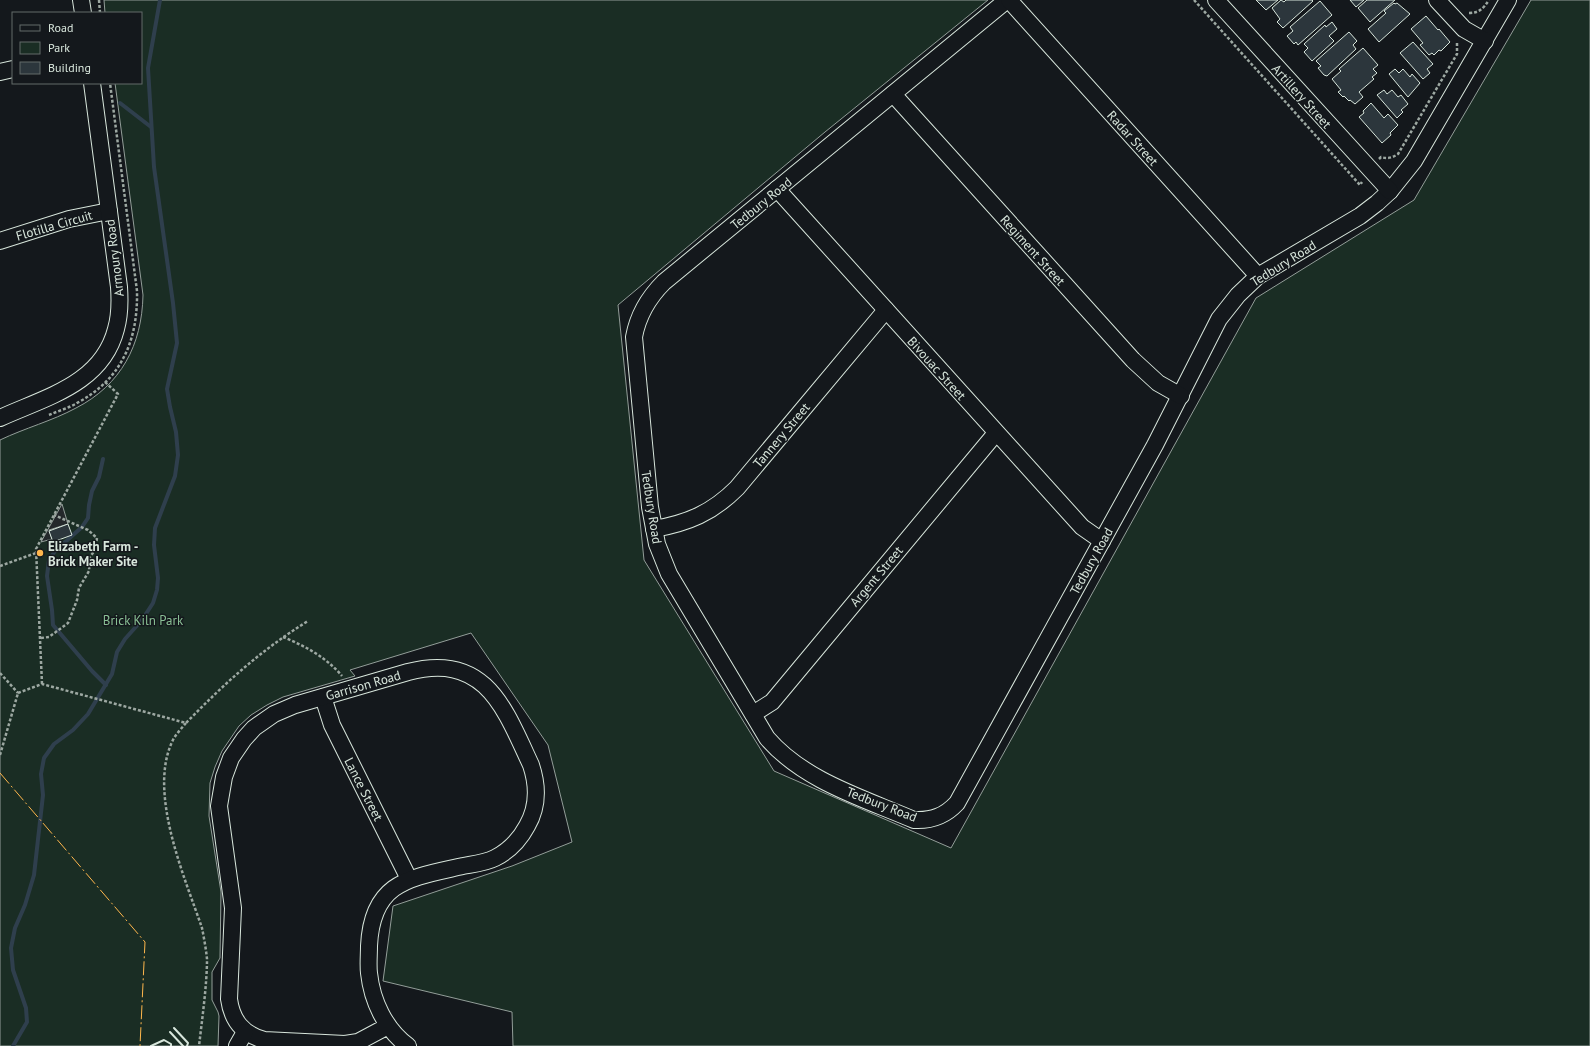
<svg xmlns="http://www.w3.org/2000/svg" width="1590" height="1046" viewBox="0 0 1590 1046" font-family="'PT Sans',sans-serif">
	<rect width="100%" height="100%" fill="#14181c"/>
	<path fill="#1a2d24" stroke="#939e99" d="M104,0H988L825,132L618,305L644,560L774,771L951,848L1256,298L1414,200L1531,0H1590V1046H513L512,1012L383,981L393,906L512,866L572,842L548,745L471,633L350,670L355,676L283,697L267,705L251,715L239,726L222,751L215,767L210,783L209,816L221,892L220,958L212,972V1000L218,1012L219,1016L218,1046H0V440C25,428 52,421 76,408C121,385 142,345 143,295L115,83H141V13H105Z"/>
	<polygon fill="#24282b" stroke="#939e99" points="62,504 68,524 49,530 52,539 41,542"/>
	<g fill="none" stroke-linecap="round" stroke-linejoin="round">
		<g stroke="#2f3f4d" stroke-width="4">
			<polyline points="120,103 151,127"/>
			<polyline points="103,459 99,477 92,491 89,505 88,518 82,527 55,551 49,560 47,576 52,610 53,625 92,671 106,685"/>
			<polyline points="13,1046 27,1022 26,1008 13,970 11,948 15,928 25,905 34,875 43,795 41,774 44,758 54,744 73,730 88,714 112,674 117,652 125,639 142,620 153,603 157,590 158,578 154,545 155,528 175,476 178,455 176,432 170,407 167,389 177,343 173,303 154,167 148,68 160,0"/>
		</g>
	</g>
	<g fill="#2c363c" stroke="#d8e6dc">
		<polygon points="1256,0 1278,0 1266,10"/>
		<polygon points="1281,0 1284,2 1286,0 1312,0 1313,1 1283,28 1277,22 1280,19 1272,8"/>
		<polygon points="1350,0 1364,0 1356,7"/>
		<polygon points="1367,0 1395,0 1370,22 1358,8"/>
		<polygon points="1320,1 1332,15 1298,45 1296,42 1294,44 1287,36 1293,31 1290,27"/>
		<polygon points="1394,3 1395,4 1397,3 1410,14 1379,42 1368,29 1386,13 1384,11"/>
		<polygon points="1426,16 1438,30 1439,29 1450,42 1441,51 1439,50 1434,55 1432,53 1429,55 1420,45 1423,43 1411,29"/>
		<polygon points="1332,22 1337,29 1329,36 1334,41 1312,61 1304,52 1308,48 1304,44 1325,25 1326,27"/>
		<polygon points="1349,32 1357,41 1353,45 1356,49 1327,76 1324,75 1318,68 1321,66 1316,61"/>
		<polygon points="1413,42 1433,64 1427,69 1430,73 1423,79 1400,53"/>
		<polygon points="1363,48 1378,65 1373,69 1377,73 1372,77 1374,79 1359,92 1363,97 1355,104 1350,100 1349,101 1344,96 1343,97 1338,92 1341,90 1332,79 1341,71 1339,69"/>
		<polygon points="1395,69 1399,73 1403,69 1410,77 1412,74 1420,83 1408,97 1389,74"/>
		<polygon points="1384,90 1387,94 1392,90 1398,97 1401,95 1408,104 1401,110 1403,112 1397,118 1377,95"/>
		<polygon points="1371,103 1384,118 1388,114 1398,125 1390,133 1391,135 1382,143 1359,117 1364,113 1363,111"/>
		<polygon points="68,524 72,535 53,542 49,531"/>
	</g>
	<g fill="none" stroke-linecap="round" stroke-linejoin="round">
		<defs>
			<g id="minor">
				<polyline points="81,0 83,13"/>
				<path d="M1007,0L664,282C648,298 638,315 634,337L650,507L657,544L669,574L767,738C804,781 863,798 914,820C932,821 945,816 957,803L1155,445L1219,319L1238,295L1258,276L1360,216L1377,203L1390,191L1414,161L1508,0"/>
				<polyline points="1009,0 1258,276"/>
				<polyline points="1216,0 1390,191"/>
				<polyline points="1437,0 1464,29 1485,41"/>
				<polyline points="0,72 13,69"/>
				<polyline points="893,94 1133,360 1158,383 1181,396"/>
				<polyline points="777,189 1082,527 1102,541"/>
				<polyline points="0,241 69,219 109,211"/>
				<path d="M0,418C46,397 102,384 116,329C120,315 120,301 119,287L92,83"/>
				<path d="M654,529C688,523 712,513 737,488L886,310"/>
				<polyline points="323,697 332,725 409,879"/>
				<polyline points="753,714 772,702 996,433"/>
				<path d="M388,1026L358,1042L345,1044L264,1040C243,1034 232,1021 229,999L233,908L219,806L224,777L231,758L244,739L254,728L274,714L295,705L408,672C485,652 504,707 531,765C538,786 538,807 527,826C520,839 509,851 495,858C485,863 474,864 463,866C410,878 372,881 369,946C369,955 368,965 369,973C372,1001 385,1029 408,1046"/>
				<polyline points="237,1046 245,1032"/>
			</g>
		</defs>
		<use href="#minor" stroke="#d8e6dc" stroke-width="18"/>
		<g stroke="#9da8a2" stroke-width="2.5" stroke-dasharray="3 2" stroke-linecap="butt">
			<polyline points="99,0 100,13"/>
			<polyline points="1194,0 1360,185 1362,182"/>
			<path d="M1469,13C1479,13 1483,9 1489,0"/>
			<path d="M1379,159L1381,157C1387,159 1392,158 1398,154L1457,54V42"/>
			<path d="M49,415C58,411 69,408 77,403C122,379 138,340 137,291L110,83"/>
			<polyline points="0,566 36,553"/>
			<path d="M283,637C305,646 326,657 342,676"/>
			<polyline points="41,638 49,637 68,623 77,600 79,588 89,571 90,557 95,550 97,538 88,530 54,515"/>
			<polyline points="0,673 18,693"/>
			<polyline points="42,684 36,549 118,394 105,382"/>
			<path d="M18,693L42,684L186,723C225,683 261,650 308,621"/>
			<path d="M186,723C181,729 175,735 172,742C148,794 185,878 202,928C204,938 206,949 207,959C207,985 202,1020 199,1046"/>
			<polyline points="0,755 18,693"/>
		</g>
		<use href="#minor" stroke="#14181c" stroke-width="16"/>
		<g stroke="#d8e6dc" stroke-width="2">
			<polyline points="174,1028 188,1043 187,1046"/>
			<polyline points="170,1032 183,1046"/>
			<polyline points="151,1046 164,1040 171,1044 171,1046"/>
		</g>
		<polyline stroke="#ffb74d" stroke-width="1" stroke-dasharray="14 3 2 3" stroke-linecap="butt" points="0,773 145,942 140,1046"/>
	</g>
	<circle fill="#ffb74d" stroke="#14181c" stroke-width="1.5" cx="40" cy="553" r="4"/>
	<g text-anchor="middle" stroke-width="3" stroke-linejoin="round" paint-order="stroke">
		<g font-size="13" fill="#d8e6dc" stroke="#14181c">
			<text transform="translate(1302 96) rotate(48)" y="5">Artillery Street</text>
			<text transform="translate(1133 138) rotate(48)" y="5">Radar Street</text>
			<text transform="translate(761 203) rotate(-39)" y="5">Tedbury Road</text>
			<text transform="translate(54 225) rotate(-16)" y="5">Flotilla Circuit</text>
			<text transform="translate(1033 250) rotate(48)" y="5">Regiment Street</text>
			<text transform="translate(114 258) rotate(-97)" y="5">Armoury Road</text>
			<text transform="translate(1283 263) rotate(-32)" y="5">Tedbury Road</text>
			<text transform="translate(937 368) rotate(48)" y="5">Bivouac Street</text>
			<text transform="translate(781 435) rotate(-50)" y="5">Tannery Street</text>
			<text transform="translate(652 507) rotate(81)" y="5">Tedbury Road</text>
			<text transform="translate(1091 561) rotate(-61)" y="5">Tedbury Road</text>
			<text transform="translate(876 576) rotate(-50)" y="5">Argent Street</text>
			<text transform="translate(363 685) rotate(-16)" y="5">Garrison Road</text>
			<text transform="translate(364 789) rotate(63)" y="5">Lance Street</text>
			<text transform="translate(882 804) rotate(21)" y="5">Tedbury Road</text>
		</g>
		<g font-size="13" font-weight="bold" fill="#d8e6dc" stroke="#14181c" text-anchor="start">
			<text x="48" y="551">Elizabeth Farm -<tspan x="48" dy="15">Brick Maker Site</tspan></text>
		</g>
		<g font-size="13" fill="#8ac095" stroke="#14181c">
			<text x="143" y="625">Brick Kiln Park</text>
		</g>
	</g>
	<rect x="12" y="12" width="130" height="72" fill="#14181c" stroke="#626a69"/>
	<rect x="20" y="25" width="20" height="6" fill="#14181c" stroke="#626a69"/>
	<text x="48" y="32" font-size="12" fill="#d8e6dc">Road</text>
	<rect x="20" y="42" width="20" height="12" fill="#1a2d24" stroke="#626a69"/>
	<text x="48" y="52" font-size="12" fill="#d8e6dc">Park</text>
	<rect x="20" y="62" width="20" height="12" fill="#2c363c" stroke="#626a69"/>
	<text x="48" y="72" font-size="12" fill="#d8e6dc">Building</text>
</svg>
